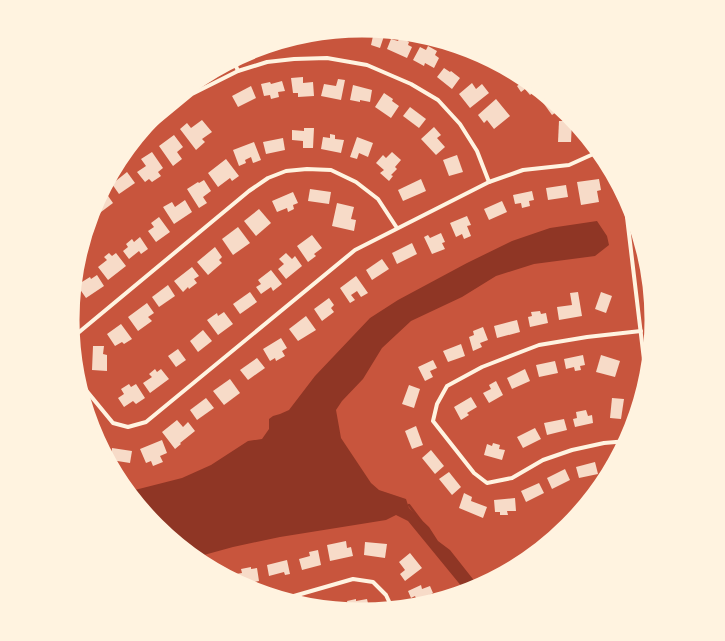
<svg xmlns="http://www.w3.org/2000/svg" width="725" height="641" viewBox="0 0 725 641" font-family="'DejaVu Sans',sans-serif">
	<rect width="100%" height="100%" fill="#c8553d"/>
	<polygon fill="#8f3625" points="597,221 607,236 609,245 595,256 534,264 496,276 462,297 411,321 382,348 363,379 342,401 336,410 341,438 371,483 379,490 406,499 409,508 429,527 438,541 450,550 480,588 467,593 408,521 396,515 386,520 280,537 233,547 193,558 156,527 127,492 182,478 211,465 248,441 262,439 269,429 269,419 273,416 280,414 289,410 315,376 370,318 398,300 467,263 512,241 550,228"/>
	<g fill="none" stroke-linecap="round" stroke-linejoin="round">
		<polyline stroke="#8f3625" stroke-width="2.5" points="409,505 421,521"/>
	</g>
	<g fill="#f7dbc8">
		<polygon points="367,28 386,30 380,48 371,45 373,36 366,34"/>
		<polygon points="326,32 325,37 304,36 304,34 306,34"/>
		<polygon points="400,37 409,42 408,45 412,47 407,58 387,49 391,39 398,41"/>
		<polygon points="428,46 437,51 435,55 439,58 434,68 425,63 424,66 413,60 420,47 426,50"/>
		<polygon points="444,68 450,72 451,71 460,78 452,89 437,77"/>
		<polygon points="522,75 525,77 538,88 530,95 525,89 521,92 517,86 521,83 517,78"/>
		<polygon points="303,77 303,83 313,82 314,96 298,97 298,93 293,93 291,78"/>
		<polygon points="338,79 345,80 341,100 321,96 324,84 336,86"/>
		<polygon points="282,81 285,91 278,92 279,97 271,99 270,95 264,96 261,84 270,82 271,84"/>
		<polygon points="472,83 476,89 482,84 489,93 470,108 459,94"/>
		<polygon points="353,85 372,90 370,102 360,100 360,102 350,100"/>
		<polygon points="251,86 256,98 238,107 232,96"/>
		<polygon points="384,93 393,99 392,101 399,106 391,118 375,107"/>
		<polygon points="544,93 562,108 552,115 539,97"/>
		<polygon points="496,99 510,116 494,129 487,120 484,123 478,115"/>
		<polygon points="410,107 426,119 419,128 403,116"/>
		<polygon points="202,120 212,132 202,139 205,142 196,150 180,129 187,123 191,128"/>
		<polygon points="559,121 572,121 571,142 558,142"/>
		<polygon points="434,127 441,135 437,138 445,147 436,155 421,139"/>
		<polygon points="304,128 314,128 313,148 303,148 303,141 292,140 292,130 304,131"/>
		<polygon points="330,134 335,135 335,139 344,140 341,153 321,149 323,137 330,138"/>
		<polygon points="174,135 183,147 177,152 182,159 173,166 159,146"/>
		<polygon points="357,137 373,143 368,157 359,153 357,159 350,157"/>
		<polygon points="283,138 285,150 266,154 263,142"/>
		<polygon points="254,142 261,160 253,163 251,157 245,160 246,163 239,166 233,150"/>
		<polygon points="152,152 163,168 158,172 161,176 152,182 149,179 145,182 137,172 146,166 141,159"/>
		<polygon points="392,152 401,160 395,167 397,169 391,175 393,176 389,181 380,173 384,170 376,163 383,155 386,158"/>
		<polygon points="457,155 463,172 449,176 443,160"/>
		<polygon points="226,159 239,176 232,181 230,178 218,187 208,173"/>
		<polygon points="127,172 135,183 119,194 112,184"/>
		<polygon points="421,179 426,191 403,201 398,190"/>
		<polygon points="599,179 601,190 597,191 599,202 581,205 577,182"/>
		<polygon points="204,180 211,191 203,197 207,203 199,208 187,189 198,182 199,183"/>
		<polygon points="566,185 568,197 548,200 546,188"/>
		<polygon points="310,189 331,192 329,204 308,201"/>
		<polygon points="532,191 534,200 529,201 530,206 522,208 521,203 515,204 513,195"/>
		<polygon points="293,192 298,203 293,205 294,209 288,212 287,208 277,212 272,201"/>
		<polygon points="106,193 113,203 97,215 93,208 97,200"/>
		<polygon points="185,200 192,212 174,224 163,207 172,202 175,207"/>
		<polygon points="502,201 507,212 489,220 484,209"/>
		<polygon points="337,203 354,207 351,219 356,220 354,231 332,226"/>
		<polygon points="259,209 271,223 256,236 244,221"/>
		<polygon points="467,216 471,225 467,226 471,236 464,239 462,234 456,237 450,223"/>
		<polygon points="159,217 170,232 156,242 148,231 154,227 151,223"/>
		<polygon points="238,227 250,243 233,255 222,239"/>
		<polygon points="441,233 445,242 442,243 445,249 432,254 424,237 428,235 430,238"/>
		<polygon points="312,235 322,248 314,254 316,256 308,262 297,246"/>
		<polygon points="140,237 148,249 141,254 139,251 129,259 123,251 128,247 126,244 132,239 134,242"/>
		<polygon points="412,243 417,254 397,264 392,253"/>
		<polygon points="215,247 222,257 219,260 222,263 208,275 197,262"/>
		<polygon points="109,253 112,256 116,253 126,266 108,280 98,267 107,260 104,257"/>
		<polygon points="286,253 292,259 295,256 302,266 286,279 278,269 284,264 279,259"/>
		<polygon points="382,259 389,269 372,280 366,270"/>
		<polygon points="192,267 199,276 194,279 197,283 189,289 188,287 183,292 174,281"/>
		<polygon points="271,270 282,284 273,291 271,287 261,294 256,287 261,284 258,280"/>
		<polygon points="97,275 104,286 86,298 77,285 90,277 91,279"/>
		<polygon points="356,276 368,293 361,297 357,291 351,295 355,300 350,303 340,288"/>
		<polygon points="168,285 175,296 159,307 152,297"/>
		<polygon points="250,292 257,302 240,314 233,304"/>
		<polygon points="578,292 582,316 559,320 557,307 572,305 570,293"/>
		<polygon points="601,292 612,296 606,313 595,309"/>
		<polygon points="329,298 334,305 331,308 334,312 322,321 314,309"/>
		<polygon points="147,303 154,313 148,317 152,321 138,331 128,317"/>
		<polygon points="540,311 541,314 546,313 548,323 530,327 528,317 532,316 531,312"/>
		<polygon points="224,312 233,324 218,335 207,320 217,313 218,316"/>
		<polygon points="306,316 316,330 298,341 289,329"/>
		<polygon points="517,320 520,332 497,338 494,326"/>
		<polygon points="121,324 132,339 124,344 122,342 115,346 107,334"/>
		<polygon points="483,327 488,340 480,343 482,347 473,351 469,337 474,335 473,331"/>
		<polygon points="203,330 212,341 198,352 190,341"/>
		<polygon points="281,338 287,348 282,351 285,356 276,361 275,358 270,361 263,349"/>
		<polygon points="461,344 465,356 448,362 443,351"/>
		<polygon points="93,346 104,346 103,354 107,355 107,371 92,370"/>
		<polygon points="178,349 186,360 176,367 168,356"/>
		<polygon points="583,355 585,365 580,366 581,370 575,371 574,367 566,369 564,359"/>
		<polygon points="601,355 620,361 615,377 596,372"/>
		<polygon points="257,358 265,368 248,380 240,370"/>
		<polygon points="433,360 437,368 430,371 433,377 425,381 418,367"/>
		<polygon points="555,361 558,373 539,377 536,365"/>
		<polygon points="155,369 157,372 161,369 169,379 150,393 143,383 152,377 149,374"/>
		<polygon points="525,369 530,381 512,389 507,378"/>
		<polygon points="230,379 240,393 224,405 213,391"/>
		<polygon points="496,381 503,395 489,403 483,393 491,389 489,385"/>
		<polygon points="129,384 131,387 136,384 145,398 136,404 133,401 124,407 118,398 124,394 121,389"/>
		<polygon points="409,385 420,389 414,408 402,404"/>
		<polygon points="471,397 477,407 467,413 469,415 461,420 454,407"/>
		<polygon points="206,398 214,408 197,420 190,410"/>
		<polygon points="612,398 624,399 621,419 610,418"/>
		<polygon points="586,410 588,416 592,415 593,423 575,427 573,419 577,418 576,412"/>
		<polygon points="564,419 567,430 547,435 544,423"/>
		<polygon points="177,420 183,427 188,422 195,431 180,443 181,444 175,449 162,432"/>
		<polygon points="416,426 423,445 412,449 405,431"/>
		<polygon points="535,428 541,439 523,448 517,437"/>
		<polygon points="91,429 106,444 101,449 92,432"/>
		<polygon points="162,440 167,453 160,456 163,462 153,466 151,461 146,463 140,449"/>
		<polygon points="493,443 500,445 499,449 505,450 502,460 484,455 487,444 492,446"/>
		<polygon points="112,448 132,451 130,463 111,460"/>
		<polygon points="431,450 444,466 435,474 422,458"/>
		<polygon points="615,460 616,464 611,473 610,470 608,470 606,462"/>
		<polygon points="595,462 598,474 579,478 576,467"/>
		<polygon points="565,469 570,480 552,489 547,478"/>
		<polygon points="449,472 461,487 452,495 439,479"/>
		<polygon points="539,483 544,493 526,502 521,491"/>
		<polygon points="464,493 472,497 471,501 487,507 483,518 459,508"/>
		<polygon points="515,498 516,511 507,511 508,515 500,515 500,512 495,512 494,500"/>
		<polygon points="544,539 548,545 533,557 528,550"/>
		<polygon points="346,541 347,548 351,547 353,556 330,561 327,545"/>
		<polygon points="365,542 387,544 385,558 364,555"/>
		<polygon points="318,550 321,565 302,570 299,559 310,556 309,552"/>
		<polygon points="410,553 422,568 405,581 400,574 405,570 399,562"/>
		<polygon points="287,560 290,574 285,575 284,572 269,576 267,565"/>
		<polygon points="251,567 251,569 257,568 259,581 240,585 238,584 236,574 242,573 241,569"/>
		<polygon points="421,585 422,589 430,586 433,593 426,597 427,601 419,605 415,596 411,598 408,591"/>
		<polygon points="356,599 356,601 367,599 370,612 350,612 347,601"/>
	</g>
	<g fill="none" stroke-linecap="round" stroke-linejoin="round">
		<g stroke="#fff3e0" stroke-width="4">
			<polyline points="233,59 238,71"/>
			<polyline points="129,146 192,94 238,71 267,62 294,59 327,58 367,65 411,84 438,100 460,124 477,151 489,182"/>
			<polyline points="624,192 647,385"/>
			<polyline points="72,338 249,191 268,178 286,171 307,169 331,170 356,182 378,199 397,228"/>
			<polyline points="76,378 113,423 128,427 146,422 355,250 489,182 523,170 569,165 600,151"/>
			<polyline points="628,441 604,443 572,450 543,460 512,478 487,483 474,473 433,421 437,404 447,386 482,367 539,345 587,337 641,331"/>
			<polyline points="280,600 353,579 373,582 386,595 393,610"/>
		</g>
	</g>
	<path d="M0 0H725V641H0ZM77 320a285 285 0 1 1 570 0a285 285 0 1 1-570 0Z" fill="#fff3e0" fill-rule="evenodd"/>
	<path fill="none" stroke="#fff3e0" stroke-width="5" d="M77 320a285 285 0 1 1 570 0a285 285 0 1 1-570 0Z"/>
</svg>
